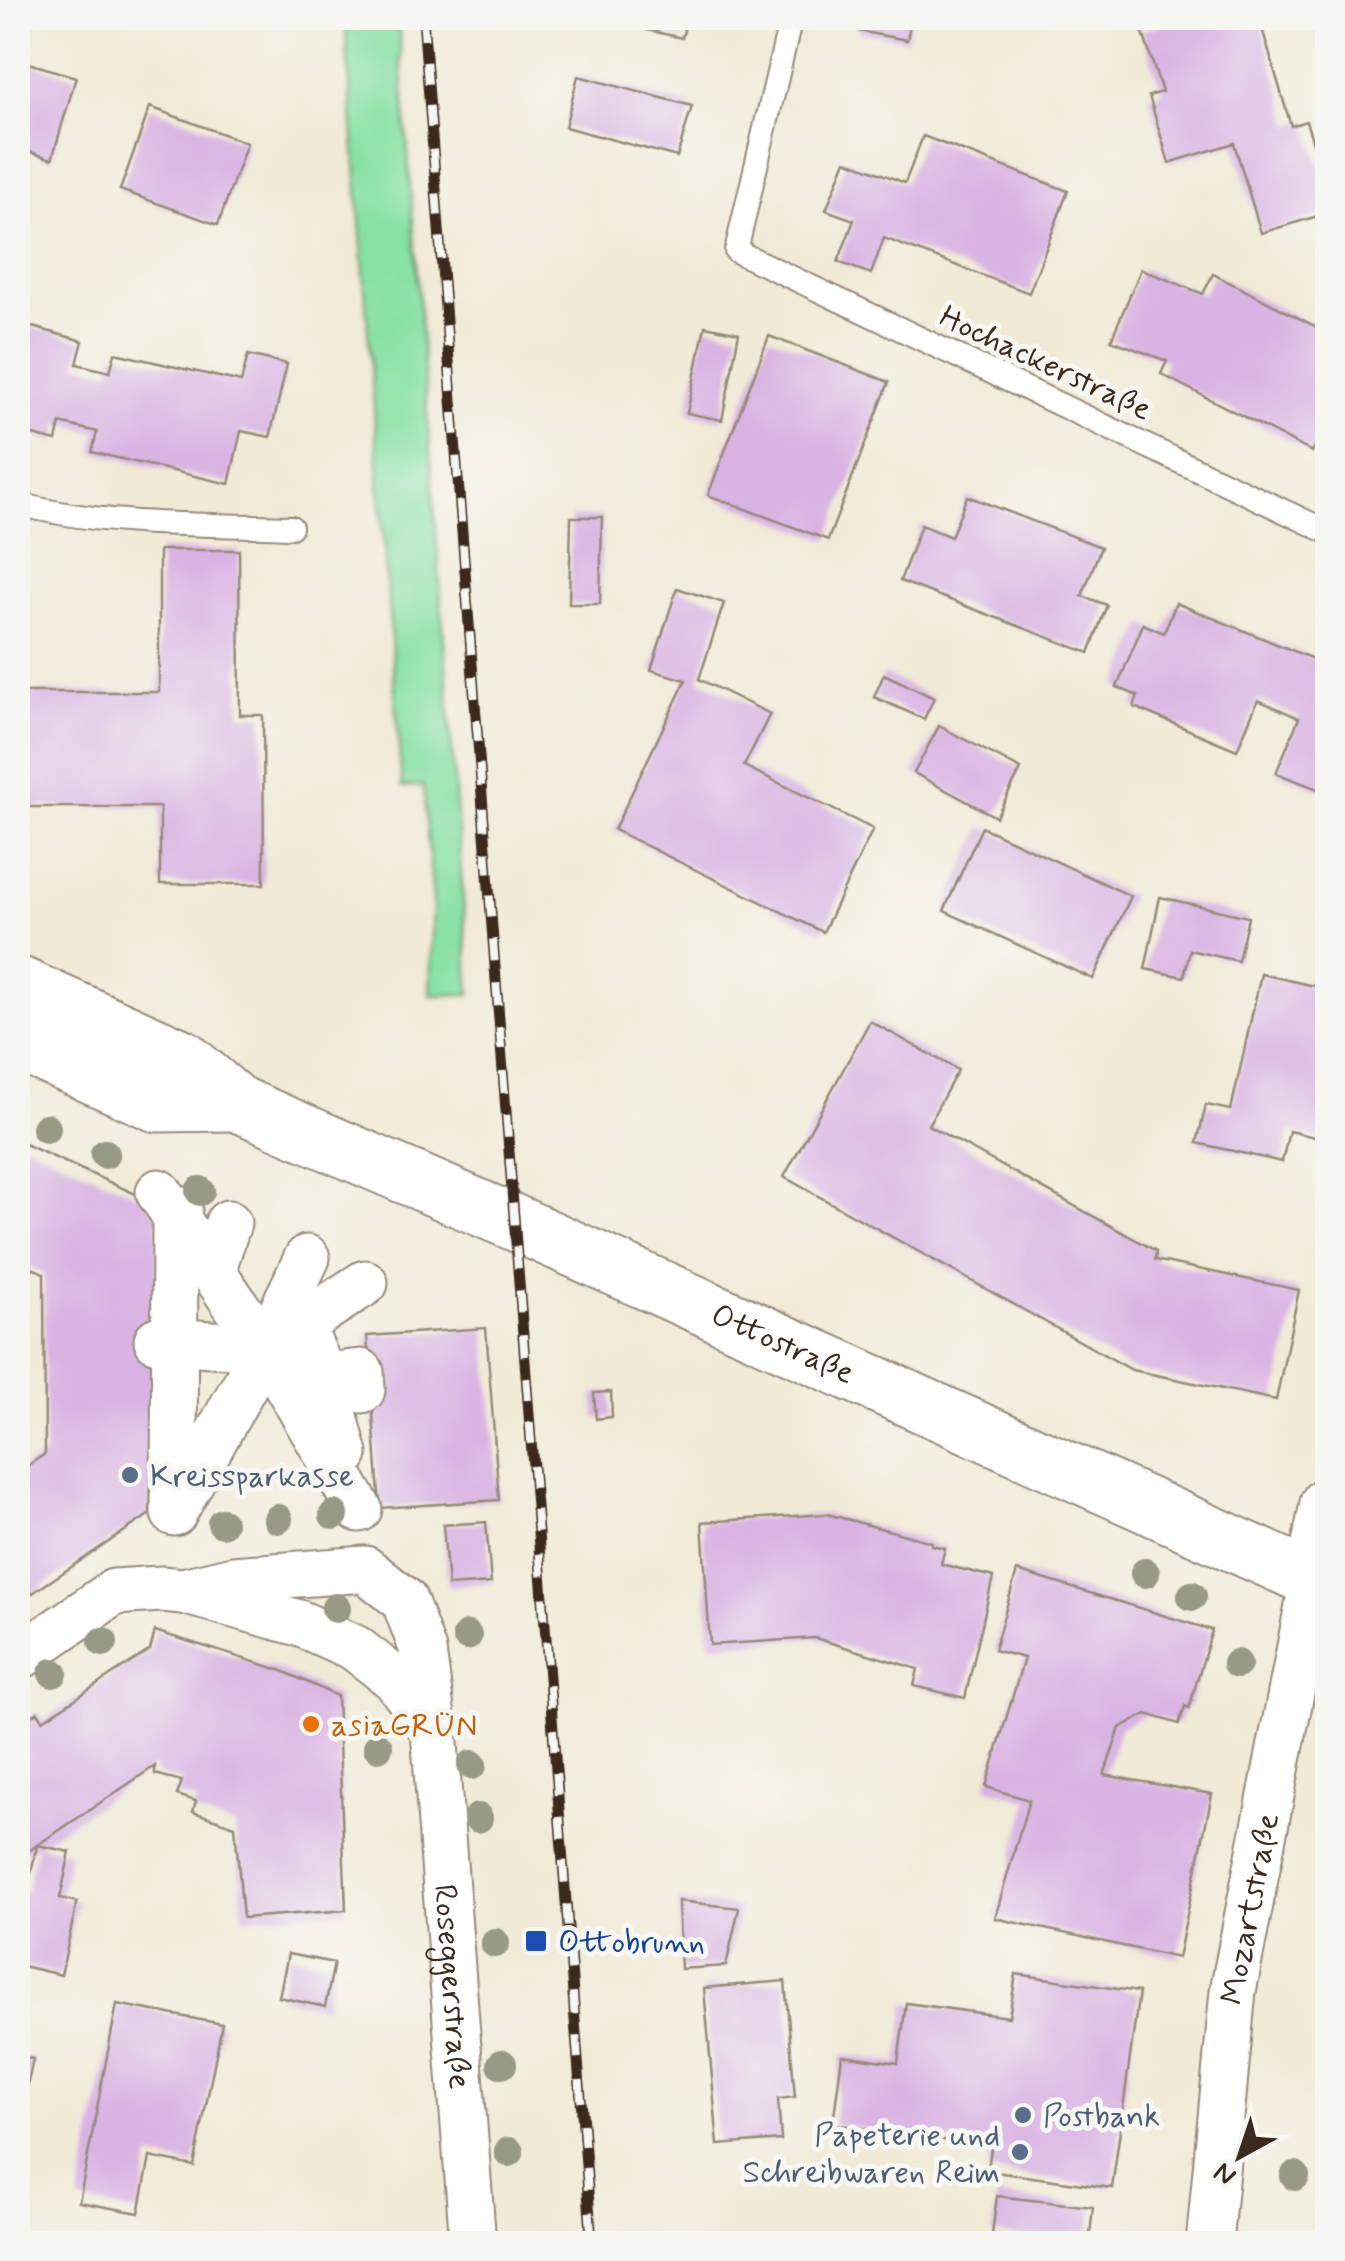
<svg xmlns="http://www.w3.org/2000/svg" width="1345" height="2261" font-family="Mynerve,sans-serif">
<style>
.green{fill:#88e1a5;stroke:#628662;stroke-width:2.5}
.building{fill:#d9b3e3}
.lines{fill:none;stroke-linecap:round;stroke-linejoin:round}
.lane-casing{stroke:#968a7a;stroke-width:26}
.street-casing{stroke:#968a7a;stroke-width:49}
.secondary-casing{stroke:#968a7a;stroke-width:59}
.lane{stroke:#fff;stroke-width:22}
.street{stroke:#fff;stroke-width:45}
.secondary{stroke:#fff;stroke-width:55}
.rail-casing{stroke:#3b2a1e;stroke-width:11}
.rail{stroke:#f6f6f2;stroke-width:8;stroke-dasharray:22;stroke-linecap:butt}
.tree{fill:#979a84}
.service-dot{fill:#5c6f8a;stroke:#f6f6f2;stroke-width:4}
.food-dot{fill:#e8710a;stroke:#f6f6f2;stroke-width:4}
.transit-dot{fill:#1a4fb4;stroke:#f6f6f2;stroke-width:4}
.labels{text-anchor:middle;stroke-width:10;stroke-linejoin:round;paint-order:stroke}
.street-label{font-size:32px;fill:#3b2a1e;stroke:#f6f6f2}
.service-label{font-size:32px;fill:#4e5e75;stroke:#f6f6f2;text-anchor:start}
.food-label{font-size:32px;fill:#c56008;stroke:#f6f6f2;text-anchor:start}
.transit-label{font-size:32px;fill:#164399;stroke:#f6f6f2;text-anchor:start}
</style>
<rect width="100%" height="100%" fill="#f6f6f2"/>
<filter id="ink" filterUnits="userSpaceOnUse"><feTurbulence type="fractalNoise" baseFrequency=".01" numOctaves="2"/><feDisplacementMap in="SourceGraphic" scale="20" xChannelSelector="R" yChannelSelector="G"/><feConvolveMatrix kernelMatrix="1 2 1 2 8 2 1 2 1" color-interpolation-filters="sRGB"/></filter>
<filter id="wash" filterUnits="userSpaceOnUse"><feTurbulence type="fractalNoise" baseFrequency=".0048" numOctaves="4" result="noise"/><feDisplacementMap in="SourceGraphic" scale="40" xChannelSelector="R" yChannelSelector="G"/><feGaussianBlur stdDeviation="2.25" result="paint"/><feColorMatrix in="noise" values="0 0 0 0 0 0 0 0 0 0 0 0 0 0 0 0 0 1.4 0 .05"/><feComposite in="paint" operator="in"/></filter>
<g filter="url(#wash)">
<rect width="100%" height="100%" fill="#f1ead6"/>
<polygon class="green" points="345,18 398,18 470,994 430,995 433,900 423,786 402,787"/>
<g id="blocks">
<g class="building">
<polygon points="595,18 687,18 682,38"/>
<polygon points="860,18 911,18 907,40 858,31"/>
<polygon points="1183,18 1259,18 1291,126 1306,121 1328,191 1328,213 1261,233 1234,143 1169,163 1149,96 1162,92 1142,30"/>
<polygon points="18,60 76,77 52,159 18,148"/>
<polygon points="578,76 692,106 677,157 565,127"/>
<polygon points="150,107 247,143 218,225 120,190"/>
<polygon points="923,136 1068,191 1029,293 884,238 871,274 838,262 854,220 826,210 846,160 905,183"/>
<polygon points="1141,269 1203,294 1213,274 1328,333 1328,422 1312,452 1161,374 1167,361 1111,340"/>
<polygon points="18,323 83,341 77,364 110,372 115,353 241,382 248,355 287,364 270,437 241,431 229,484 92,452 97,432 60,423 56,441 18,431"/>
<polygon points="705,326 739,333 722,420 687,413"/>
<polygon points="769,336 889,382 828,540 708,495"/>
<polygon points="967,496 1101,547 1082,596 1107,605 1089,653 900,581 921,525 951,537"/>
<polygon points="571,517 602,517 600,604 569,604"/>
<polygon points="159,550 239,550 240,715 263,715 264,884 160,884 160,807 18,807 18,692 159,692"/>
<polygon points="677,588 724,603 699,679 770,714 744,766 873,829 823,932 614,830 686,680 651,670"/>
<polygon points="1176,603 1328,665 1328,793 1276,773 1299,718 1258,700 1237,750 1134,707 1138,696 1117,687 1143,624 1164,633"/>
<polygon points="884,674 934,698 924,719 874,697"/>
<polygon points="939,726 1021,769 996,817 914,773"/>
<polygon points="982,827 1131,896 1093,979 944,911"/>
<polygon points="1160,897 1248,917 1238,961 1190,950 1184,977 1145,969"/>
<polygon points="1261,974 1328,989 1328,1117 1323,1139 1289,1131 1282,1162 1197,1143 1206,1105 1231,1110"/>
<polygon points="870,1021 958,1070 928,1125 1156,1251 1155,1260 1299,1290 1276,1400 1132,1370 784,1177"/>
<polygon points="18,1141 158,1204 157,1340 150,1514 18,1603 18,1472 45,1454 44,1273 18,1262"/>
<polygon points="486,1328 499,1500 380,1508 367,1336"/>
<polygon points="611,1392 612,1417 596,1419 594,1393"/>
<polygon points="827,1514 932,1542 931,1545 945,1548 941,1564 993,1577 965,1698 914,1686 918,1669 815,1638 710,1645 702,1522"/>
<polygon points="486,1522 491,1583 448,1586 443,1525"/>
<polygon points="1017,1571 1212,1630 1189,1708 1185,1706 1179,1724 1147,1714 1120,1728 1104,1775 1212,1794 1178,1958 995,1918 1029,1800 986,1787 1024,1658 994,1650"/>
<polygon points="155,1631 283,1671 337,1696 346,1910 243,1918 235,1826 193,1812 196,1801 177,1795 182,1781 155,1774 155,1766 18,1858 18,1726 38,1712 43,1720 150,1650"/>
<polygon points="37,1845 70,1852 60,1898 77,1902 61,1975 18,1965 18,1891 27,1891"/>
<polygon points="678,1901 739,1908 726,1966 681,1969"/>
<polygon points="288,1954 334,1963 325,2007 279,1997"/>
<polygon points="1016,1974 1139,1992 1112,2188 988,2171 991,2147 833,2124 842,2055 898,2063 906,2003 1009,2017"/>
<polygon points="785,1981 795,2097 778,2099 781,2140 718,2145 704,1988"/>
<polygon points="117,2004 222,2024 194,2166 150,2157 139,2213 79,2202"/>
<polygon points="18,2056 33,2059 19,2124 18,2124"/>
<polygon points="997,2196 1093,2207 1089,2244 992,2234"/>
</g>
</g>
</g>
<g filter="url(#ink)">
<use href="#blocks" fill-opacity="0" stroke="#968a7a" stroke-width="2.5"/>
<g class="lines">
<defs>
<g id="lane">
<polyline points="791,18 736,251 1328,532"/>
<path d="M18,504c88,23 181,20 273,23"/>
</g>
<g id="street">
<polyline points="159,1192 265,1348 359,1509"/>
<polyline points="213,1269 228,1223"/>
<polyline points="288,1298 324,1376 345,1454"/>
<polyline points="157,1340 265,1348 307,1258"/>
<polyline points="324,1376 361,1372 362,1390"/>
<polyline points="176,1509 265,1348 365,1283"/>
<polyline points="174,1513 175,1216 179,1209"/>
<path id="s1" d="M183,1591l50,-12 132,-10 39,31 19,51 11,80 39,513"/>
<polyline points="18,1658 114,1592 161,1589 183,1591 299,1623 355,1648 395,1679 431,1727"/>
<path id="s2" d="M1209,2244l24,-253 80,-411"/>
</g>
<g id="secondary">
<path id="s3" d="M18,984l164,73 54,46 279,120 813,363"/>
<polyline points="18,1043 157,1104 236,1103"/>
<polyline points="1313,1580 1328,1504"/>
</g>
</defs>
<use href="#lane" class="lane-casing"/>
<use href="#street" class="street-casing"/>
<use href="#secondary" class="secondary-casing"/>
<use href="#lane" class="lane"/>
<use href="#street" class="street"/>
<use href="#secondary" class="secondary"/>
<defs>
<polyline id="rail" points="423,18 592,2244"/>
</defs>
<use href="#rail" class="rail-casing"/>
<use href="#rail" class="rail"/>
</g>
<g class="tree">
<circle cx="46" cy="1128" r="15"/>
<circle cx="105" cy="1154" r="15"/>
<circle cx="200" cy="1191" r="15"/>
<circle cx="334" cy="1515" r="15"/>
<circle cx="278" cy="1519" r="15"/>
<circle cx="222" cy="1523" r="15"/>
<circle cx="1145" cy="1573" r="15"/>
<circle cx="1192" cy="1596" r="15"/>
<circle cx="336" cy="1608" r="15"/>
<circle cx="467" cy="1636" r="15"/>
<circle cx="103" cy="1642" r="15"/>
<circle cx="1237" cy="1664" r="15"/>
<circle cx="53" cy="1673" r="15"/>
<circle cx="378" cy="1747" r="15"/>
<circle cx="472" cy="1765" r="15"/>
<circle cx="478" cy="1818" r="15"/>
<circle cx="495" cy="1943" r="15"/>
<circle cx="502" cy="2064" r="15"/>
<circle cx="509" cy="2152" r="15"/>
<circle cx="1295" cy="2176" r="15"/>
</g>
</g>
<g class="service-dot">
<circle cx="130" cy="1475" r="10"/>
<circle cx="1023" cy="2115" r="10"/>
<circle cx="1020" cy="2152" r="10"/>
</g>
<circle class="food-dot" cx="311" cy="1724" r="10"/>
<rect class="transit-dot" x="524" y="1929" width="24" height="24" rx="5"/>
<g class="labels">
<g class="street-label">
<text transform="translate(1046 362) rotate(25)" y="11">Hochackerstraße</text>
<text dy="11" stroke="none"><textPath href="#s3" startOffset="848">Ottostraße</textPath></text>
<text dy="11" stroke="none"><textPath href="#s2" startOffset="338">Mozartstraße</textPath></text>
<text dy="11" stroke="none"><textPath href="#s1" startOffset="625">Roseggerstraße</textPath></text>
</g>
<g class="service-label">
<text x="150" y="1486">Kreissparkasse</text>
<text x="1043" y="2126">Postbank</text>
<text x="1000" y="2145" text-anchor="end">Papeterie und<tspan x="1000" dy="37">Schreibwaren Reim</tspan></text>
</g>
<g class="food-label">
<text x="331" y="1735">asiaGRÜN</text>
</g>
<g class="transit-label">
<text x="558" y="1952">Ottobrunn</text>
</g>
</g>
<rect width="1345" height="2261" fill="none" stroke="#f6f6f2" stroke-width="60"/>
<g transform="translate(1240 2156) rotate(220)" stroke="#f6f6f2" stroke-width="8" paint-order="stroke">
<path d="M0-8L18 38L0 25L-18 38Z" fill="#3b2a1e"/>
<text y="-15" font-size="28" font-weight="bold" text-anchor="middle" fill="#3b2a1e">N</text>
</g>
</svg>
